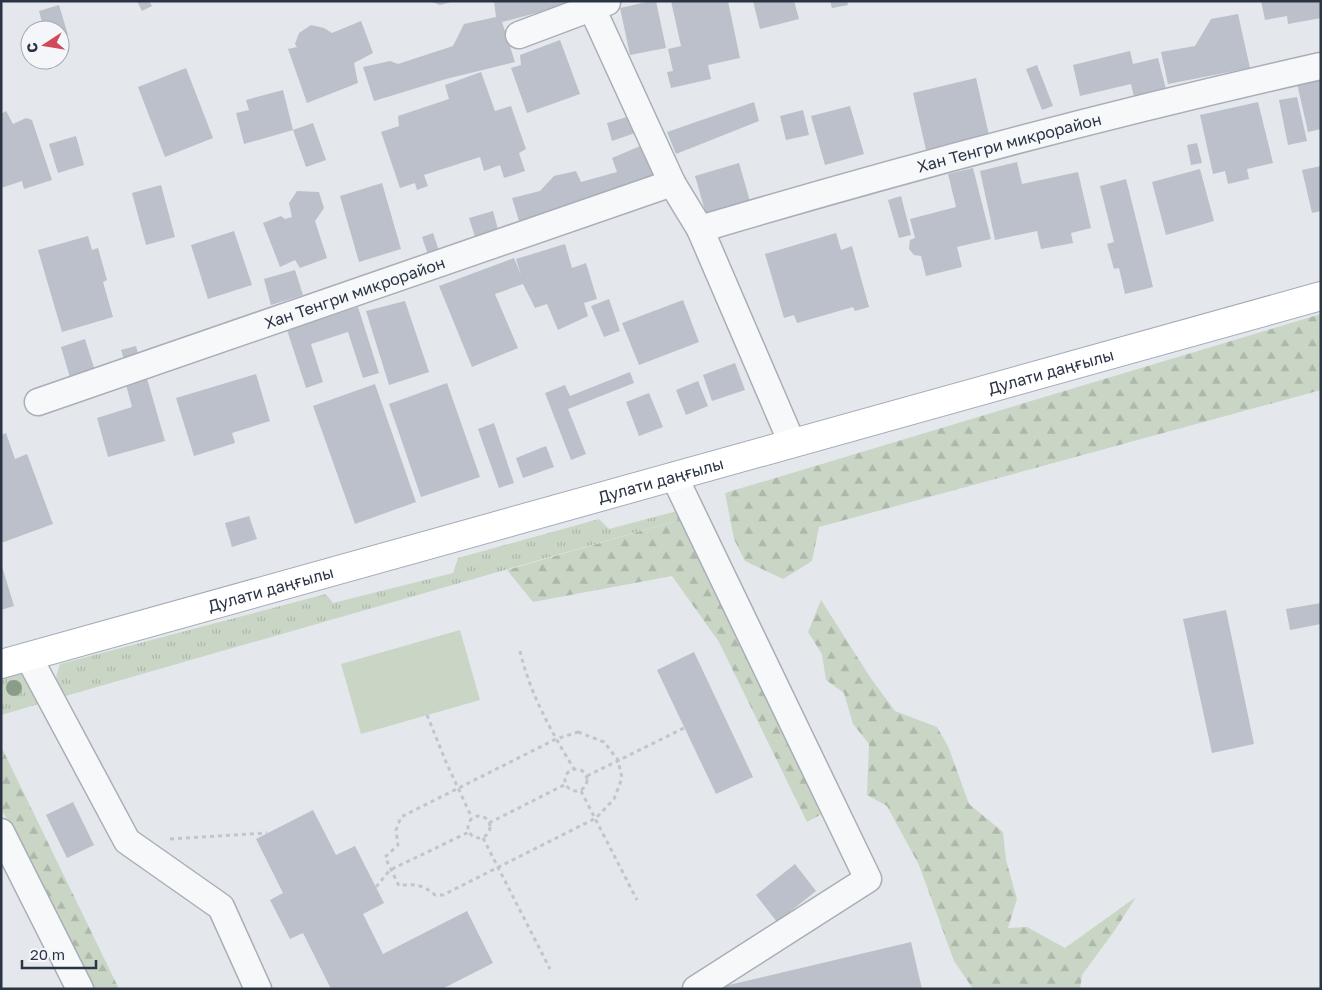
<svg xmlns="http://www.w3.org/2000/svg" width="1322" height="990" font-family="'Golos Text',sans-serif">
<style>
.grass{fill:url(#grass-tufts)}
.forest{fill:url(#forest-firs)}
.pitch{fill:#c9d6c5}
.building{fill:#bbc0ca}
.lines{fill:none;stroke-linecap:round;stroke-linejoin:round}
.minor-casing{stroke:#a9aeb7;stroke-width:29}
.major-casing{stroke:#a3abb8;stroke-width:30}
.path{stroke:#c2c5cb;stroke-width:3;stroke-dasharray:4 4;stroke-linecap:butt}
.minor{stroke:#f7f8fa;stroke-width:26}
.major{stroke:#fff;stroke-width:28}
.tree{fill:#899d89}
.labels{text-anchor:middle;stroke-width:4.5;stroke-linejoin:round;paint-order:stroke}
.street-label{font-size:16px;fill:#2b3445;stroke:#f4f6f9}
</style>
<defs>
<pattern id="grass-tufts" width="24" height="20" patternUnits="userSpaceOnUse" patternTransform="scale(1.25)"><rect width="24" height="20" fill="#c9d6c5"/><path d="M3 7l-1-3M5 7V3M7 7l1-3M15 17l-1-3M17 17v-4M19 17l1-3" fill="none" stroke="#adb8ab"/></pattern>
<pattern id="forest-firs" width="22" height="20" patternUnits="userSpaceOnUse" patternTransform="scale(1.25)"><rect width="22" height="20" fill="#c9d6c5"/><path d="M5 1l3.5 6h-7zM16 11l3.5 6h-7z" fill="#adb8ab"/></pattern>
</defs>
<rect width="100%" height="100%" fill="#e4e7ec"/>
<g class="grass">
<polygon points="677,511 682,519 62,697 56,677 60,664 326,594 333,603 453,573 458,558 599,519 609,529"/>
<polygon points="22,668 42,703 1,715 1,675"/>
</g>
<g class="forest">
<polygon points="1321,314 1321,390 819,527 812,561 783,579 745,561 734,539 725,493"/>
<polygon points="682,519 822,814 807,822 719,642 672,576 533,602 507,570"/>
<polygon points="821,600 870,677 895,711 937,727 948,746 969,804 1003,832 1006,860 1017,899 1008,928 1027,927 1065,948 1136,897 1115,930 1082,975 1080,989 973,989 954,961 919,865 887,806 867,795 869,744 853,724 844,693 826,680 822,654 808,632"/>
<polygon points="1,746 119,989 94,989 1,808"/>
</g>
<polygon class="pitch" points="460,630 480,700 361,734 341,664"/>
<g class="building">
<polygon points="137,1 149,1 152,6 142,11"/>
<polygon points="429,1 451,1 451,2 440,5"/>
<polygon points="494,1 578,2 502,22 515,62 446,79 374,101 363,67 390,61 398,64 453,46 464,24 496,17"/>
<polygon points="651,1 656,1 666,48 630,55 620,8"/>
<polygon points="671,1 728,1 740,58 708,65 711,79 671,88 667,72 673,71 668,49 681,46"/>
<polygon points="753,1 794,1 799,19 760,29"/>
<polygon points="830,1 847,1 848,5 832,8"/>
<polygon points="1261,1 1321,1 1321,18 1288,24 1287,16 1265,20"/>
<polygon points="59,5 68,35 60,37 60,30 44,30 39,11"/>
<polygon points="1238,14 1250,68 1168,84 1161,52 1195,46 1211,19"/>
<polygon points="361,21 373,53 354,63 358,83 307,103 288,49 297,47 295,44 299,33 311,25 324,28 332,33"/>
<polygon points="560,40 580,94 527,113 511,68 521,65 520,55"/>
<polygon points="1130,51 1133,64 1158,58 1166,89 1134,97 1131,84 1080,96 1073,65"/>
<polygon points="1037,65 1053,106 1042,110 1026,69"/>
<polygon points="186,68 213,138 165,157 138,87"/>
<polygon points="481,72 495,111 511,106 526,149 519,153 525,171 504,178 500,165 484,171 480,157 424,175 428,186 417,190 415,183 400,188 381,132 399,126 398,116 449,99 445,85"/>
<polygon points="1321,73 1321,129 1308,132 1296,79"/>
<polygon points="976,78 989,135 926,150 913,93"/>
<polygon points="283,90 293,130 244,144 236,113 249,110 246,100"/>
<polygon points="1297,97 1307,141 1288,145 1279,100"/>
<polygon points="754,102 759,121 676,154 667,132"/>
<polygon points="1258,102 1273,163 1247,169 1249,179 1228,184 1225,171 1213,174 1200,115"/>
<polygon points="850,106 864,154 825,165 811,116"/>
<polygon points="803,110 809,135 786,140 780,116"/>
<polygon points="6,111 13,124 26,118 32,120 52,180 24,189 22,181 1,188 1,114"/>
<polygon points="630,116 635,133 612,141 607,123"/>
<polygon points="313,123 326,160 306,167 293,130"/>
<polygon points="76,136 84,165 58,173 49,144"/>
<polygon points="1197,143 1202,163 1191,165 1187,145"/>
<polygon points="645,144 657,182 522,231 512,198 540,191 554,176 576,171 581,182 617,172 612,158"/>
<polygon points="1017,162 1022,184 1078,172 1091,228 1071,233 1073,243 1041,249 1037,231 995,240 980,171"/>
<polygon points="739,163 750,201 706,214 695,176"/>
<polygon points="1321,166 1321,211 1312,213 1302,170"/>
<polygon points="973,168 991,239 957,247 962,267 926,276 921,256 914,255 909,249 910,240 915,238 910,219 956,207 948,174"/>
<polygon points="1200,169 1214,221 1166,235 1152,182"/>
<polygon points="1126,179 1153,287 1125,294 1119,268 1114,269 1107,244 1114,242 1100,186"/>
<polygon points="382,183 401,249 359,262 340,196"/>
<polygon points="161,185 175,237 146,245 132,193"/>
<polygon points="297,191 319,192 324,208 315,221 327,258 300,268 295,260 280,267 263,223 281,216 285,219 292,217 289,203"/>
<polygon points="901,196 911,235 899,238 888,200"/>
<polygon points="493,211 499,233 476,240 469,218"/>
<polygon points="234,231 252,285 208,299 191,245"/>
<polygon points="433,233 440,254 429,258 422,237"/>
<polygon points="836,233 841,250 852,246 869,307 855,311 853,307 797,323 794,315 784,318 765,254"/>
<polygon points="88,236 92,250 98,248 107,280 103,282 113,317 62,332 38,250"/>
<polygon points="565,244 572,268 586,263 597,299 584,303 588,316 558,330 547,304 535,308 523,284 495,294 518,348 472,367 439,286 514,258 521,275 516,259"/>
<polygon points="295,270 303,295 271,305 264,279"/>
<polygon points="609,299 620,331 604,337 591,306"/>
<polygon points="683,300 699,342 639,365 622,323"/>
<polygon points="405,301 429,372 389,385 366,311"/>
<polygon points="358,307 379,373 363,378 348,332 311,344 323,382 306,388 287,330"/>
<polygon points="85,339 96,374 71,381 61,347"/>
<polygon points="136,346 139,357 125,362 121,350"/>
<polygon points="735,363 745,390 712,401 703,375"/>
<polygon points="630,372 634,383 568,409 586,454 571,460 545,393 565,385 570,396"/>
<polygon points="256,374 270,421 232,433 235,443 194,456 176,398"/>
<polygon points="146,375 165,441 108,457 97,418 132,407 125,381"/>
<polygon points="698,381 708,406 686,415 676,390"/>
<polygon points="447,383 480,477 421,497 389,404"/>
<polygon points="375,384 416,502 355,524 313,406"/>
<polygon points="649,393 663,427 639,436 626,402"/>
<polygon points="494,423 514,483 499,488 478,429"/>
<polygon points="6,433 15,459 27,454 53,524 1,543 1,435"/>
<polygon points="546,446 554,467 523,478 516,458"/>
<polygon points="249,516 257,539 232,547 225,523"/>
<polygon points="1,563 14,606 1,610"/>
<polygon points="1321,603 1321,624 1290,630 1286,609"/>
<polygon points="1226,610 1254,744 1212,753 1183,619"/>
<polygon points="694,652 753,777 716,794 657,670"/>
<polygon points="73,802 94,845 67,858 46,815"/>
<polygon points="313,810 336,855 355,846 384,903 363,914 383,954 467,911 493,963 442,989 331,989 303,933 290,939 270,900 283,893 256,839"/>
<polygon points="795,864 816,891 777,922 756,895"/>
<polygon points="911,942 922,989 716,989 716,988"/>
</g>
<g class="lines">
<defs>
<g id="minor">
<polyline points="591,6 672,183 700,229 792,443"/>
<polyline points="519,35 607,2"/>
<path id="s1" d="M700,229c205,-61 412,-116 621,-163"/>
<path id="s2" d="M38,402l634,-219"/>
<polyline points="674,476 868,879 696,989"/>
<polyline points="28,656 127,841 221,907 258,989"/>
<polyline points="1,832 80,989"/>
</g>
<g id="major">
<path id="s3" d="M1,664l1320,-368"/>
</g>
</defs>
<use href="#minor" class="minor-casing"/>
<use href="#major" class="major-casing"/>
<g class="path">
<path d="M520,651c10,43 31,80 54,118"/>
<polyline points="427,715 446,762 472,818"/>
<path d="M578,732l26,10 14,18 4,18 -8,21 -18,19 -153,77h-8c-11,-10 -22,-12 -36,-9l-14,-29 13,-12 -2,-15 5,-13 155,-78z"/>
<circle cx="576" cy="780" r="11"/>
<polyline points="587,776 684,728"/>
<polyline points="581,791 637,900"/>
<circle cx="479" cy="827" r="11"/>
<polyline points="489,823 566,784"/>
<polyline points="483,838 550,969"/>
<polyline points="170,839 267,833"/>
<polyline points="376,887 390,870 469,832"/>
</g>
<use href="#minor" class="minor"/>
<use href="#major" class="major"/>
</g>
<circle class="tree" cx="14" cy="688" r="8"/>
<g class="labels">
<g class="street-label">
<text dy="6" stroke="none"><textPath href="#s1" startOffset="321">Хан Тенгри микрорайон</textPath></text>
<text dy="6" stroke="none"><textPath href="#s2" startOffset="335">Хан Тенгри микрорайон</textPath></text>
<text dy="6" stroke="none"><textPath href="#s3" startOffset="1090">Дулати даңғылы</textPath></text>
<text dy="6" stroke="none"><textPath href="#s3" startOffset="685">Дулати даңғылы</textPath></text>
<text dy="6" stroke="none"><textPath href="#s3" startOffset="280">Дулати даңғылы</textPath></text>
</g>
</g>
<rect width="1322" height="990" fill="none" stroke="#2b3445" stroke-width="5"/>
<g transform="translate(45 45) rotate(258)"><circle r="24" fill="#f4f6f9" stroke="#a4a8b1"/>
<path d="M0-4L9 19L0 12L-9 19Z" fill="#d1495b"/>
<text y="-8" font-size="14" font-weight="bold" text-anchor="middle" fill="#2b3445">С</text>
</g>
<path d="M22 960v8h74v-8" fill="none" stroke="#2b3445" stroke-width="2.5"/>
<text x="30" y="960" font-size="15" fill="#2b3445" stroke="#f4f6f9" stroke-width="4" paint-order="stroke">20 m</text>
</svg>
